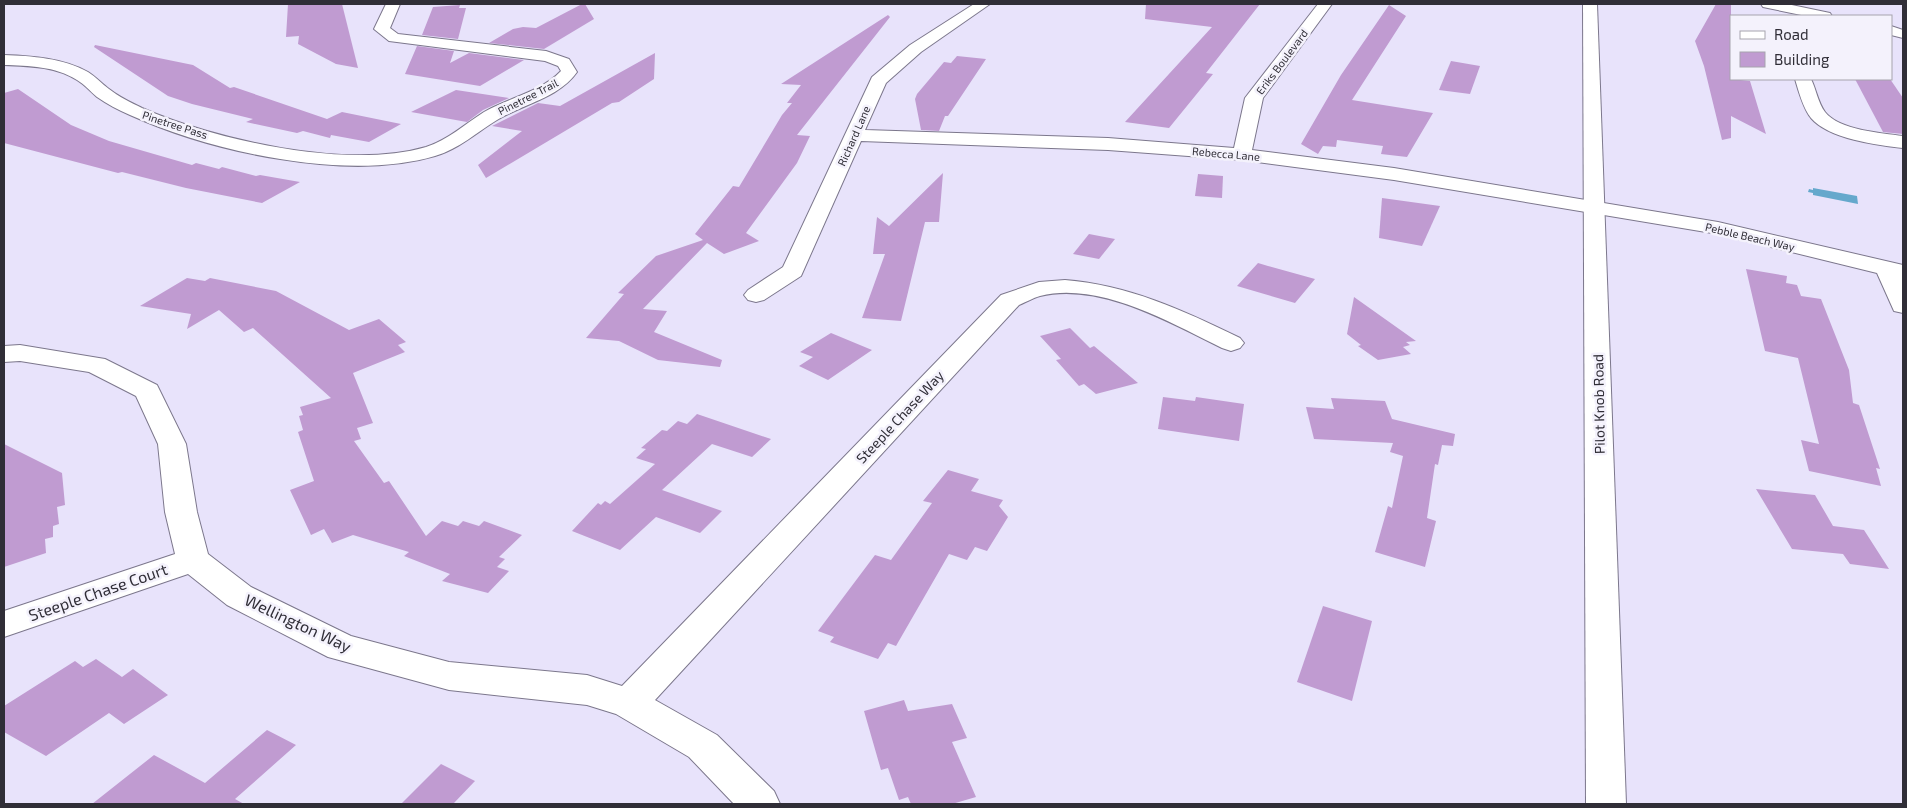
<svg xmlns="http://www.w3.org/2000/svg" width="1907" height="808" font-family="'Exo 2',sans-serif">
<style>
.water{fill:#65a8cc}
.building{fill:#c09bd1}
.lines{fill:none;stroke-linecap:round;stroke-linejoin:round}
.street-casing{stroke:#7c778c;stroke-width:2}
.secondary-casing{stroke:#7c778c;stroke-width:2}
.street{fill:#fff;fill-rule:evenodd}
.secondary{fill:#fff;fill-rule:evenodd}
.labels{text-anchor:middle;stroke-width:5;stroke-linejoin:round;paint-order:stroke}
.far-street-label{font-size:11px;fill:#302e37;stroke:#f4f2fc}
.street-label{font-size:14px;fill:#302e37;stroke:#f4f2fc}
.near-street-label{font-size:16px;fill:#302e37;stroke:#f4f2fc}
</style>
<rect width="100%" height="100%" fill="#e8e3fb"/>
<polygon class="water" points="1813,188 1857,196 1858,204 1813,195 1813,193 1808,192 1809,189 1813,190"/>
<g class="building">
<polygon points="288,4 342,4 358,68 336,64 298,44 299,36 286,37"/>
<polygon points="582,4 585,4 594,19 544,49 489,43 513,29 523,27 536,28"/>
<polygon points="1146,4 1260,4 1206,73 1213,74 1169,128 1125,122 1212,27 1145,19"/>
<polygon points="1716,4 1731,4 1731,79 1750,81 1766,134 1731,116 1731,138 1722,140 1704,66 1695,41"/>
<polygon points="460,5 459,8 466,8 458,39 422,35 433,7"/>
<polygon points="1389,5 1406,16 1352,100 1433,113 1407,157 1381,154 1383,146 1337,140 1336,147 1323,146 1318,154 1301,144 1341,75"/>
<polygon points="888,15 890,17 797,135 810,136 797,163 746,233 759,241 724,254 707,243 643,309 667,311 654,332 722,360 720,367 658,360 619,341 586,338 624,294 618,293 656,256 703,240 695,234 733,186 739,187 782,115 792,103 787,103 801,85 781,84"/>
<polygon points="95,45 193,65 230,88 234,87 327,119 342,112 401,124 369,142 331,135 330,138 303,131 297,133 246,122 253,119 192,104 168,96 94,47"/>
<polygon points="417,46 454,51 450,63 469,53 524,60 480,86 405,74"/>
<polygon points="655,53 654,79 619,102 612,103 486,178 478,165 522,131 492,126 538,103 560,106"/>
<polygon points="957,56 986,59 948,116 945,116 939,131 921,130 915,99 917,94 944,62 951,63"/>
<polygon points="1451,61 1480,66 1470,94 1439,90"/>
<polygon points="1855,79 1890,79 1903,98 1903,134 1883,132"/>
<polygon points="18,89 71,125 109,141 192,165 196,163 219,169 222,167 256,176 260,175 300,182 262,203 186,188 122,172 118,173 4,143 4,93"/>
<polygon points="456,90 509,98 483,110 467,122 411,112"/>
<polygon points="943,173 939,222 925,222 901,321 862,318 885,254 873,254 877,217 889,226"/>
<polygon points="1198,174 1223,176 1222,198 1195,196"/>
<polygon points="1382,198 1440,206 1422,246 1379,238"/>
<polygon points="1089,234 1115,239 1099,259 1073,254"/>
<polygon points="1258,263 1268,266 1315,279 1295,303 1237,286"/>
<polygon points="1746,269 1787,276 1786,283 1797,285 1801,296 1821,299 1849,370 1853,403 1859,405 1880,469 1876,468 1881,486 1809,471 1801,440 1819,444 1798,358 1765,351"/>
<polygon points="187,278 205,281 210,278 276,291 349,330 379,319 406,342 398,345 405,352 353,373 373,423 357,428 361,439 354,441 384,483 389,481 426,536 442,521 458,526 463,521 479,526 484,521 522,535 499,557 505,559 497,567 509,571 488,593 442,581 450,574 404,556 409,552 353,535 332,543 324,529 311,535 290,490 314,481 298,432 303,430 299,416 303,415 300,407 331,398 253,328 244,332 219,310 187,329 191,314 140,306"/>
<polygon points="1354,297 1416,341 1406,342 1410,345 1403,347 1411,354 1378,360 1358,346 1361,345 1347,334"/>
<polygon points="1070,328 1090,348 1094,346 1138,383 1096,394 1084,384 1079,386 1056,360 1061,359 1040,336"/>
<polygon points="831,333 872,350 828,380 799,366 813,357 800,352"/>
<polygon points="1163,397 1195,401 1196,397 1244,404 1239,441 1158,429"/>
<polygon points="1331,398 1385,401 1392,419 1455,434 1453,446 1442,445 1438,465 1435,464 1427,518 1436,521 1425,567 1375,552 1388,506 1392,508 1403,456 1390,452 1393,443 1314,439 1306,407 1334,409"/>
<polygon points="697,414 771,439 752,457 712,444 662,490 722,511 700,533 656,517 620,550 572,531 598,503 601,505 605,501 610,504 655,464 636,458 646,449 641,448 662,430 667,431 678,421 687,424"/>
<polygon points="4,444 62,473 65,505 57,507 59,524 53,526 53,537 45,539 46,553 4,567"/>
<polygon points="948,470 979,479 971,491 1003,500 999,506 1008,517 987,551 975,547 967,560 949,554 896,646 888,643 878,659 830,642 834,637 818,631 875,555 891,560 932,503 923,501"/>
<polygon points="1756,489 1815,495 1833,526 1864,530 1889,569 1850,564 1843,554 1792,549"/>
<polygon points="1323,606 1372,621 1352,701 1297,682"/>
<polygon points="96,659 122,677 133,669 168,695 124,724 109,713 46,756 4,732 4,706 75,661 83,667"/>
<polygon points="904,700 908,711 952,704 967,738 952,742 976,797 952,804 911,804 908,797 899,800 888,768 881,770 864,711"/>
<polygon points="267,730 296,745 235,799 244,804 92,804 154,755 205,783"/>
<polygon points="441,764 475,781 453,804 401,804"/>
</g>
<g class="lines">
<defs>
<g id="street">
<path d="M386,4h14l-10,24 8,6 148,17 23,8 8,13c-18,26 -54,32 -80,48 -20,12 -38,29 -62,36 -88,26 -223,-4 -305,-41 -12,-5 -23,-11 -33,-18 -7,-6 -13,-13 -20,-17 -22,-14 -48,-14 -73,-15v-10c28,1 59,3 84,17 8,5 14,12 21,17 10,8 21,13 33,19 73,32 205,62 284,39 22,-7 39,-23 58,-35 24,-14 57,-20 77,-41l-3,-5 -13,-5 -156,-20 -15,-12z"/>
<polygon points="974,4 990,4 921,52 886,83 865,130 1108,138 1234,148 1245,98 1318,4 1332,4 1263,98 1252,150 1394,168 1718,222 1903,265 1903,313 1894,311 1877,273 1718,234 1394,180 1242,160 1108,150 861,141 801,276 764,300 756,302 748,300 744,295 748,290 783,267 872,77 910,45"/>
<polygon points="1761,4 1787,4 1830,13 1832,16 1806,16 1763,7"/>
<polygon points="1891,26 1903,30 1903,38 1891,35"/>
<path d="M1795,79h16c5,10 7,24 14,33 14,18 56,21 78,24v12c-26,-3 -74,-9 -92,-30 -8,-10 -12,-26 -16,-39z"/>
<path d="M1065,280c63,5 118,30 175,58l4,5 -4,5 -9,3 -9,-3c-51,-25 -123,-67 -182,-52 -7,2 -14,6 -21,9l-364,395 62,35 57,56 6,13h-46l-45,-47 -73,-43 -29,-9 -138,-15 -121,-33 -101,-52 -39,-31 -184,63v-26l171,-57 -10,-42 -7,-68 -22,-48 -47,-24 -69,-11 -16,1v-16l16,-1 85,14 52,26 29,59 11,68 11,42 43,33 100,49 98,26 138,13 35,11 379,-391 38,-13z"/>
</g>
<polygon id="secondary" points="1583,4 1597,4 1626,804 1586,804"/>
</defs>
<use href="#street" class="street-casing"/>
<use href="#secondary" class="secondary-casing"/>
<use href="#street" class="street"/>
<use href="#secondary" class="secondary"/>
</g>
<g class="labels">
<g class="far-street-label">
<text transform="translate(1282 62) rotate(-53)" y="4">Eriks Boulevard</text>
<text transform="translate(528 97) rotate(-27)" y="4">Pinetree Trail</text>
<text transform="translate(175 125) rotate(18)" y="4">Pinetree Pass</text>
<text transform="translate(854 136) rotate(-66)" y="4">Richard Lane</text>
<text transform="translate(1226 154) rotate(5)" y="4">Rebecca Lane</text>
<text transform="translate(1750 237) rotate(13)" y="4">Pebble Beach Way</text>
</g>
<g class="street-label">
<text transform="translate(1599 404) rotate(-91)" y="5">Pilot Knob Road</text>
<text transform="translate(900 417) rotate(-47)" y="5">Steeple Chase Way</text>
</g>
<g class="near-street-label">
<text transform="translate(98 592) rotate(-19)" y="6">Steeple Chase Court</text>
<text transform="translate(298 623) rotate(25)" y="6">Wellington Way</text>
</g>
</g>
<rect width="1907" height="808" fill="none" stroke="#302e37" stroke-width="10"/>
<rect x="1730" y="15" width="162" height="65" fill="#f4f2fc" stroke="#a6a4ad"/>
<rect x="1740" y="31" width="25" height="8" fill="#ffffff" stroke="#a6a4ad"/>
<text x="1774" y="40" font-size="15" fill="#302e37">Road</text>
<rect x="1740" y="52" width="25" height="15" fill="#c09bd1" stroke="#a6a4ad"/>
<text x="1774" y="65" font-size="15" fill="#302e37">Building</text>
</svg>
